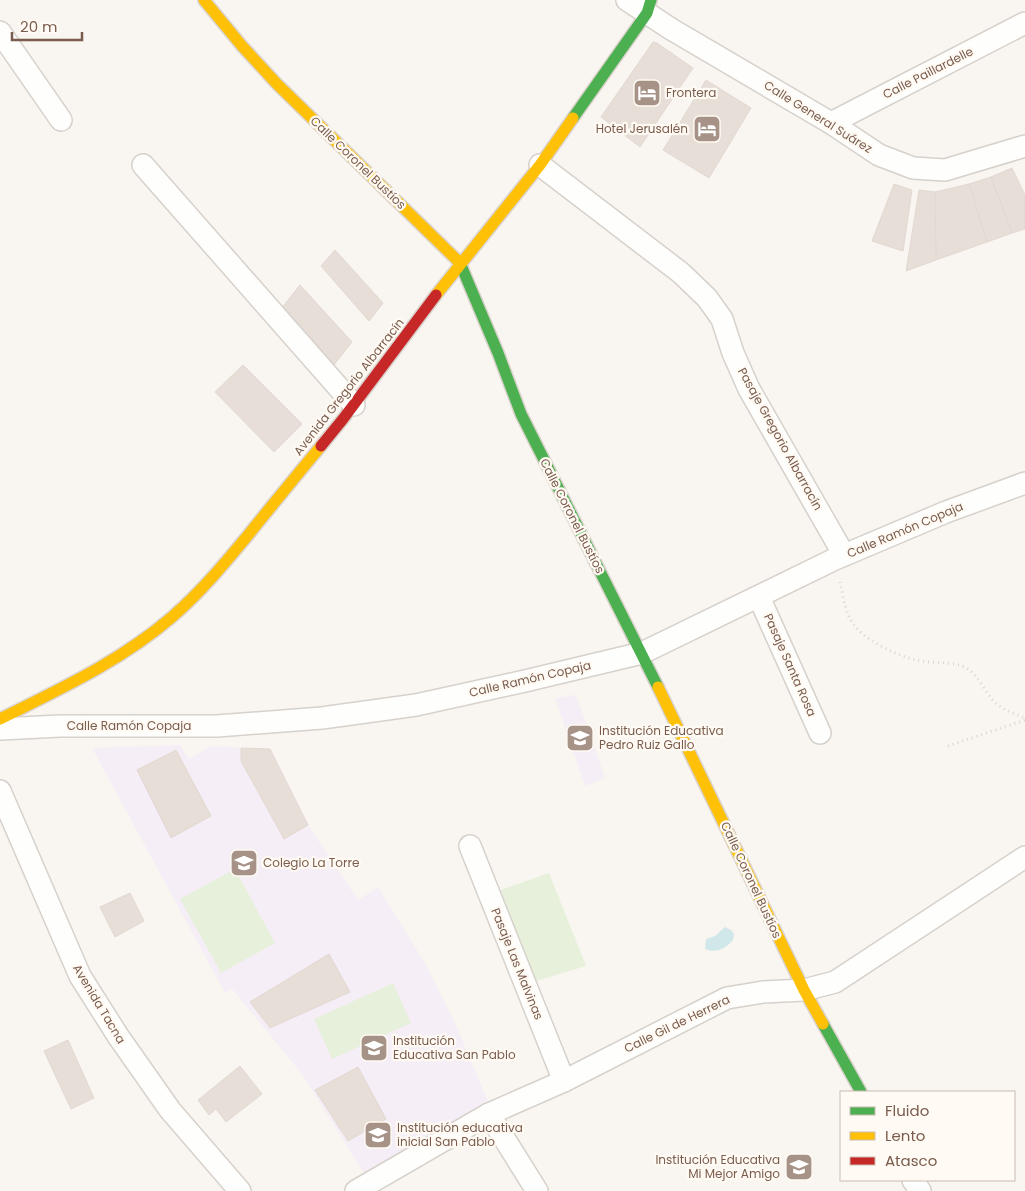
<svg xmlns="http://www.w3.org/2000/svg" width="1025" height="1191" font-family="Poppins,sans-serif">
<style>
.education{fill:#f6eef6}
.green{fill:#e7f0db}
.water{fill:#d0e8ea}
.building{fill:#e6ded7;stroke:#e2d8d2}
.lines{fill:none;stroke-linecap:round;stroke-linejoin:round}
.street-casing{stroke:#d7d1cb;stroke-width:24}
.fast-casing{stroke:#d9d2cb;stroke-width:14}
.slow-casing{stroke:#d9d2cb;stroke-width:14}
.jam-casing{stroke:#d9d2cb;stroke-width:14}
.path{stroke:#dcd5d0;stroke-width:3;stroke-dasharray:1 4;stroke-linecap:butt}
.street{stroke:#fefefd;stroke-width:21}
.fast{stroke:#4caf50;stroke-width:11}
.slow{stroke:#ffc107;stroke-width:11}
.jam{stroke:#c62828;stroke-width:11}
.labels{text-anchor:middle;stroke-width:4.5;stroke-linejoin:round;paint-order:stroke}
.street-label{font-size:12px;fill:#7a5c4d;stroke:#fffaf3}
.poi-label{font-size:12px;fill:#7a5c4d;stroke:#fffaf3;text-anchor:start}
</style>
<rect width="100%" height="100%" fill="#f9f5f0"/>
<g class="education">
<polygon points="576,695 605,778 585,786 555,698"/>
<polygon points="180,745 189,759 211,746 270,749 308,825 358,900 378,887 425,963 455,1023 489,1104 365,1175 302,1074 232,989 225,993 92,748"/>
</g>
<g class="green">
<polygon points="235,869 275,943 221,973 180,899"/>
<polygon points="549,873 586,966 533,982 498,891"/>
<polygon points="393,983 411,1023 332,1059 314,1019"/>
</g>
<path class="water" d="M725,927l6,3 3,4 -1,6c-7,8 -17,14 -28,9l1,-10 9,-3z"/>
<g class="building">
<polygon points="653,42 657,43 693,68 640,147 601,117"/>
<polygon points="706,80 751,108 709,178 663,150"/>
<polygon points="1012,168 1025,195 1025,229 1012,233 991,177"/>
<polygon points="991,177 1012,233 987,242 969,184"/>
<polygon points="894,184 912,190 903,251 872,241"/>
<polygon points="969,184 987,242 936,260 935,192"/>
<polygon points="919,190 935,192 936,260 906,271"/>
<polygon points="335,250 383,303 369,321 321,266"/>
<polygon points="300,285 352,342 333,366 281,309"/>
<polygon points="243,365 302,424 274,452 215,392"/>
<polygon points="241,748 270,749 308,825 284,839 241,761"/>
<polygon points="176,750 211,816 171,838 137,770"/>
<polygon points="130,893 144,921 115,937 100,907"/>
<polygon points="329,954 350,992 270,1028 250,1002"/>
<polygon points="68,1040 94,1098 71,1109 44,1051"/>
<polygon points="240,1066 262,1094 226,1122 216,1109 209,1115 198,1100"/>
<polygon points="358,1067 386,1119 348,1141 315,1090"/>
</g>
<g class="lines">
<defs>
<g id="street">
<polyline points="627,0 671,29 831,123 879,155 913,168 945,170 1025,146"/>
<polyline points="0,32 61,120"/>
<polyline points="831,123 1025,23"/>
<polyline points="143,165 354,405"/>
<polyline points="540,165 681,273 707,298 722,319 733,353 749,389 844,555"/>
<polyline points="759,597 820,733"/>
<polyline points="0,729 60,726 217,726 322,718 416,705 525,681 642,653 835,559 946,512 1025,483"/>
<polyline points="0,791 80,976 118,1036 170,1110 240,1191"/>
<polyline points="470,846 564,1081"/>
<polyline points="489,1114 537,1191"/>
<polyline points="913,1180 920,1191"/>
<polyline points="356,1191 489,1114 564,1081 727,998 763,992 804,990 835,982 1025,857"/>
</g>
<g id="fast">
<polyline points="573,118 647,13 651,0"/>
<polyline points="457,260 460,263 498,353 521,414 658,687"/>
<polyline points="823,1024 861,1092"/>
</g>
<g id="slow">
<polyline points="204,0 242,46 277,84 457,260"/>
<polyline points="436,295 540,165 573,118"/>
<polyline points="658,687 804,990 823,1024"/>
<path d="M0,719c60,-30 121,-58 172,-102 29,-25 53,-54 77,-83 24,-30 48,-59 72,-88"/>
</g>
<polyline id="jam" points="321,446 343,419 436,295"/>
</defs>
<use href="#street" class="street-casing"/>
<use href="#fast" class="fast-casing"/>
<use href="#slow" class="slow-casing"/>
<use href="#jam" class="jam-casing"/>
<g class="path">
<path d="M840,582c3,14 5,31 14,43 12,16 44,31 62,35 15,4 32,1 46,6 17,6 22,28 36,39 8,6 18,9 27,13"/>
<polyline points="948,746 1025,720"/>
</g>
<use href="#street" class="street"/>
<use href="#fast" class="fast"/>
<use href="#slow" class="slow"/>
<use href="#jam" class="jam"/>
</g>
<defs>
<symbol id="hotel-square" viewBox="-11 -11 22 22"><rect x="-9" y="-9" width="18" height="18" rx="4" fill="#a69286" stroke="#fffaf3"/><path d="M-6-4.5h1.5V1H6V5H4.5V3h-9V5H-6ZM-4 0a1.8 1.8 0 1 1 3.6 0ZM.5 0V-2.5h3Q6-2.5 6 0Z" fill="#fff"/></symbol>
<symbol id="school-square" viewBox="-11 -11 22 22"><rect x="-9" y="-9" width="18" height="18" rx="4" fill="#a69286" stroke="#fffaf3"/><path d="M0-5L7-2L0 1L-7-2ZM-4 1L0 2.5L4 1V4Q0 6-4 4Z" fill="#fff"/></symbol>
</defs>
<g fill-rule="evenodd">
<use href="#hotel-square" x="631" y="77" width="32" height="32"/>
<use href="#hotel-square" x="691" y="113" width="32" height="32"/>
<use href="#school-square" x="564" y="722" width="32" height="32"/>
<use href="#school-square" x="228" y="847" width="32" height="32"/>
<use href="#school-square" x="358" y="1032" width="32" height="32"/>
<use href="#school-square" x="362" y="1119" width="32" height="32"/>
<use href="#school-square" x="783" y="1151" width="32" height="32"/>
</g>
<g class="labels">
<g class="street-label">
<text transform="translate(928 73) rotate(-27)" y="4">Calle Paillardelle</text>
<text transform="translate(818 117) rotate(32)" y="4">Calle General Suárez</text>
<text transform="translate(358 163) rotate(44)" y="4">Calle Coronel Bustíos</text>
<text transform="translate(349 387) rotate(-52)" y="4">Avenida Gregorio Albarracín</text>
<text transform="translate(780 439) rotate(61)" y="4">Pasaje Gregorio Albarracín</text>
<text transform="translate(572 516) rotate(63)" y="4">Calle Coronel Bustíos</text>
<text transform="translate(905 530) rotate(-23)" y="4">Calle Ramón Copaja</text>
<text transform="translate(790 665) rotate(66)" y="4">Pasaje Santa Rosa</text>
<text transform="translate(530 679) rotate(-13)" y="4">Calle Ramón Copaja</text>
<text x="129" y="730">Calle Ramón Copaja</text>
<text transform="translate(751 880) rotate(65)" y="4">Calle Coronel Bustíos</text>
<text transform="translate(517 964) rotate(68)" y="4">Pasaje Las Malvinas</text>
<text transform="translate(99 1004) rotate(59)" y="4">Avenida Tacna</text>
<text transform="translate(677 1024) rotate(-26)" y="4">Calle Gil de Herrera</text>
</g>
<g class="poi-label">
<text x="666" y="97">Frontera</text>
<text x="688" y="133" text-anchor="end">Hotel Jerusalén</text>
<text x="599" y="735">Institución Educativa<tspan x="599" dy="14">Pedro Ruiz Gallo</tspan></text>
<text x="263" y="867">Colegio La Torre</text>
<text x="393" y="1045">Institución<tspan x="393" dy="14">Educativa San Pablo</tspan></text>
<text x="397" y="1132">Institución educativa<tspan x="397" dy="14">inicial San Pablo</tspan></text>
<text x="780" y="1164" text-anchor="end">Institución Educativa<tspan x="780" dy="14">Mi Mejor Amigo</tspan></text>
</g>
</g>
<rect x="840" y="1091" width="175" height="90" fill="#fffaf3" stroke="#cabbb1"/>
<rect x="850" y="1107" width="25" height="8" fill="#4caf50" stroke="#cabbb1"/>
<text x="885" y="1116" font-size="15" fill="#7a5c4d">Fluido</text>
<rect x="850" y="1132" width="25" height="8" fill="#ffc107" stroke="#cabbb1"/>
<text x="885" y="1141" font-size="15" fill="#7a5c4d">Lento</text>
<rect x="850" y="1157" width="25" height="8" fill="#c62828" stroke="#cabbb1"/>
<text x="885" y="1166" font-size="15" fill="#7a5c4d">Atasco</text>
<path d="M12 32v8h70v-8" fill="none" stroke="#7a5c4d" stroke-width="2.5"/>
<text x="20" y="32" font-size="15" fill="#7a5c4d" stroke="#fffaf3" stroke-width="4" paint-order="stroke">20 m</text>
</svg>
